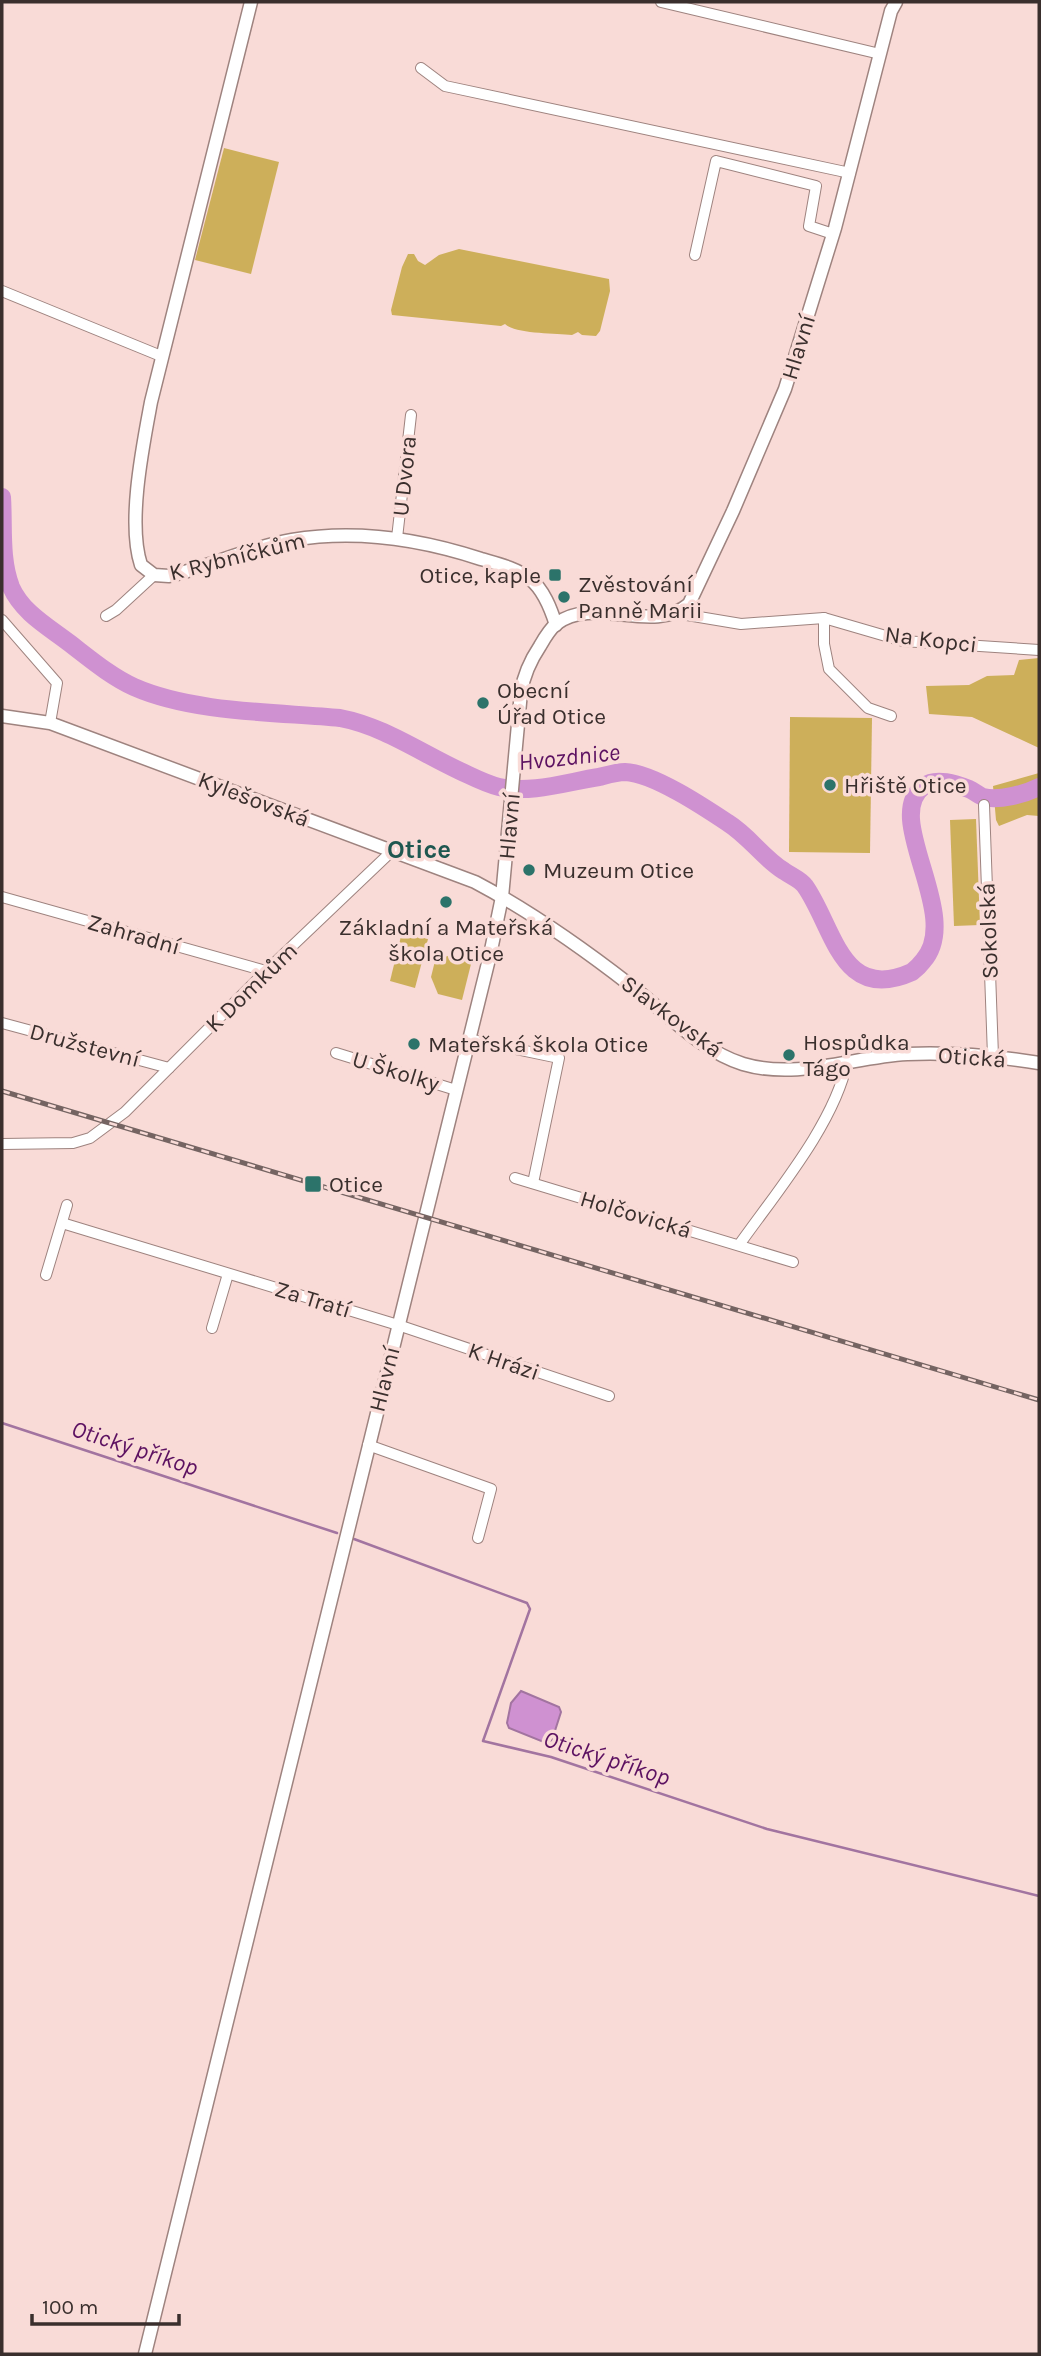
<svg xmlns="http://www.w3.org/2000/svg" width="1041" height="2356" font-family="Karla,sans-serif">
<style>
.green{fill:#cdaf5a}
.water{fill:#cf91d1;stroke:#a274a0;stroke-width:2}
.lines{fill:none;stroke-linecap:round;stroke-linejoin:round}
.stream{stroke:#a274a0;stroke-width:2.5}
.river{stroke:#cf91d1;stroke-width:18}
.minor-casing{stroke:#9e837f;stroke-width:12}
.tertiary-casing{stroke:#9e837f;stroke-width:15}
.secondary-casing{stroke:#9e837f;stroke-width:15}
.minor{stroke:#fff;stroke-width:10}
.tertiary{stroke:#fff;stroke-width:12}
.secondary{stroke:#fff;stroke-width:12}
.rail-casing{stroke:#756462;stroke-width:5}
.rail{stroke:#f9dbd7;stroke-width:2.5;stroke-dasharray:8;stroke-linecap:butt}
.poi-dot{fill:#2c736a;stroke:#f9dbd7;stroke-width:2.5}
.labels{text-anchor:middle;stroke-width:7;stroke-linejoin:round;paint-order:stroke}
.street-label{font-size:23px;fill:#3a2f2d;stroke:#f9dbd7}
.poi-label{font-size:23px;fill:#3a2f2d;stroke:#f9dbd7;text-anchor:start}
.water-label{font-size:24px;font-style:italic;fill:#5c1161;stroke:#f9dbd7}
.quarter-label{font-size:26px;font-weight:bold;fill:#1e5750;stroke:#f9dbd7}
</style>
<rect width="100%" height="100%" fill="#f9dbd7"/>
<g class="green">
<polygon points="224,148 279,162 251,274 195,260"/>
<path d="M459,249l150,30 1,12 -10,40 -4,5 -14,-1 -4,-3 -6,3c-17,-2 -57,-1 -67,-11l-4,2 -109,-11 -1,-5 11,-43 6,-13h6l4,7 7,4 14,-10z"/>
<polygon points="1039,658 1039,748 972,717 929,714 926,686 969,685 987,676 1014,675 1019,660"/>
<polygon points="790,717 872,718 870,853 789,852"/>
<polygon points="1039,773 1039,816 1027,815 999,826 996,820 993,786"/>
<polygon points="976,819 980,925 954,926 950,820"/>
<polygon points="402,932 428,939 415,988 390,981"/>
<polygon points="450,955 472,960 462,1000 438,994 431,977 435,961"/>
</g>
<polygon class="water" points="521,1691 559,1707 561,1712 552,1740 546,1743 509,1728 507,1723 511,1703"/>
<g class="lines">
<g class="stream">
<polyline points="2,1423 337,1533"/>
<polyline points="354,1539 527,1603 530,1609 483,1741 551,1757 767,1829 1039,1896"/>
</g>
<path class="river" d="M2,497c2,30 -2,61 9,90 11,25 36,39 57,55 21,16 42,34 66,45 59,26 142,25 206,31 43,8 81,35 120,53 13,6 26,13 39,16 32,7 68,-5 100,-10 8,-2 18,-5 26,-5 28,1 79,35 103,51 21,13 35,35 56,48 7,5 17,9 21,15 29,41 36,118 107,86 4,-3 8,-7 11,-11 41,-46 -43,-144 1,-175 12,-9 32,-2 45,3 5,2 9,6 14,8 16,4 42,-3 56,-10"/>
<defs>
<g id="minor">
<polyline points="661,2 880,54"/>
<polyline points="421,68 445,86 850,173"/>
<polyline points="695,255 716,161 816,186 809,226 833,234"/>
<polyline points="2,291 161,356"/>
<polyline points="397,538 411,415"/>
<polyline points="675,613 741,624 824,618 903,641 1039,650"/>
<polyline points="106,616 116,610 154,575"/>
<polyline points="824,618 824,644 829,669 868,708 891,716"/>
<polyline points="2,620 57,683 50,723"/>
<polyline points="984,805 993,1056"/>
<polyline points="2,897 266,971"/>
<polyline points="2,1023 169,1068"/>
<polyline points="468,1039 559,1058 533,1183"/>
<polyline points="336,1053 456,1090"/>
<polyline points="2,1144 73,1143 90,1138 125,1112 266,971 392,851"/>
<polyline points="515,1178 793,1262"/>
<polyline points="62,1223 398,1325 609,1396"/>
<path d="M739,1245c36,-51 96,-122 108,-183"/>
<polyline points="46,1275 67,1205"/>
<polyline points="212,1328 228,1274"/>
<polyline points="368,1445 491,1489 478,1538"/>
</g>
<path id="tertiary" d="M251,2l-100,400c-8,43 -24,121 -10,163l13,10 15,1c42,-10 81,-29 123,-36 64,-11 128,-1 189,19 17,5 35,9 49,20 14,11 21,30 26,46"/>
<g id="secondary">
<path d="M2,716l48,7 425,159c55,29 106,65 155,103 36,27 69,65 113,79 54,16 110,-7 164,-10 44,-2 89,2 132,9"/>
<path d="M145,2354l345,-1399 12,-58 19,-205c3,-18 9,-31 19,-46 4,-7 9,-16 16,-22 38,-29 97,11 133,-20l44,-93 52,-122 50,-161 56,-217 5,-9"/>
</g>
</defs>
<use href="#minor" class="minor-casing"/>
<use href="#tertiary" class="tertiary-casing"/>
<use href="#secondary" class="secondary-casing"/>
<use href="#minor" class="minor"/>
<use href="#tertiary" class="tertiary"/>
<use href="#secondary" class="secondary"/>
<defs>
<polyline id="rail" points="2,1091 1039,1400"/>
</defs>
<use href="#rail" class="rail-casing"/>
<use href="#rail" class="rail"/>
</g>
<g class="poi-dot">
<rect x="548" y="568" width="14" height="14" rx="3.5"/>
<circle cx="564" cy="597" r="7"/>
<circle cx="483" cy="703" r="7"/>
<circle cx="830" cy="785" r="7"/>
<circle cx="529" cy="870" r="7"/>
<circle cx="446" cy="902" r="7"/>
<circle cx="414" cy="1044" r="7"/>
<circle cx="789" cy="1055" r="7"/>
<rect x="304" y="1175" width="18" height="18" rx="3.5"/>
</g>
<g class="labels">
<g class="street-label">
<text transform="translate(798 347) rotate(-73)" y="8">Hlavní</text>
<text transform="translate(404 476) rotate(-84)" y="8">U Dvora</text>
<text transform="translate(237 556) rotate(-14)" y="8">K Rybníčkům</text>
<text transform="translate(931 639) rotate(7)" y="8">Na Kopci</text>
<text transform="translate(254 799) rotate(21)" y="8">Kylešovská</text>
<text transform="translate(509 826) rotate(-85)" y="8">Hlavní</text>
<text transform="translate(988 931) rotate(-92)" y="8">Sokolská</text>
<text transform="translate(134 934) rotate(16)" y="8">Zahradní</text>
<text transform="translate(251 987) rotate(-44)" y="8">K Domkům</text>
<text transform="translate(672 1016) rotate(37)" y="8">Slavkovská</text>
<text transform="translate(85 1045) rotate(15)" y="8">Družstevní</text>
<text transform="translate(972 1057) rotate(4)" y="8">Otická</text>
<text transform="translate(396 1071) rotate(17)" y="8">U Školky</text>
<text transform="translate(636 1214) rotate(17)" y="8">Holčovická</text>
<text transform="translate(313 1299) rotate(17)" y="8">Za Tratí</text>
<text transform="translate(504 1361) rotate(19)" y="8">K Hrázi</text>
<text transform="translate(384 1379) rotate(-76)" y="8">Hlavní</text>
</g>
<g class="poi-label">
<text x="541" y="583" text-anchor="end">Otice, kaple</text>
<text x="578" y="592">Zvěstování<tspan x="578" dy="26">Panně Marii</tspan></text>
<text x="497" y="698">Obecní<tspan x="497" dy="26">Úřad Otice</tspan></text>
<text x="844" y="793">Hřiště Otice</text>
<text x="543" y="878">Muzeum Otice</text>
<text x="446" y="935" text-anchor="middle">Základní a Mateřská<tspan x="446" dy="26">škola Otice</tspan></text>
<text x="803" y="1050">Hospůdka<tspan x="803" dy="26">Tágo</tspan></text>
<text x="428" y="1052">Mateřská škola Otice</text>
<text x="329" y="1192">Otice</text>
</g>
<g class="water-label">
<text transform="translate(569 757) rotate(-6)" y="8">Hvozdnice</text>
<text transform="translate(135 1448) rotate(18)" y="8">Otický příkop</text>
<text transform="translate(607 1758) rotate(18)" y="8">Otický příkop</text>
</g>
<g class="quarter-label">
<text x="419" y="858">Otice</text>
</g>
</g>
<rect width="1041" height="2356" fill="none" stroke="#3a2f2d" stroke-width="7"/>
<path d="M32 2314v10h147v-10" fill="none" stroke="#3a2f2d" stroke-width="3.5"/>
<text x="42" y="2314" font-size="21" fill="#3a2f2d" stroke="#f9dbd7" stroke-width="5" paint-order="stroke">100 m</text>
</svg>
